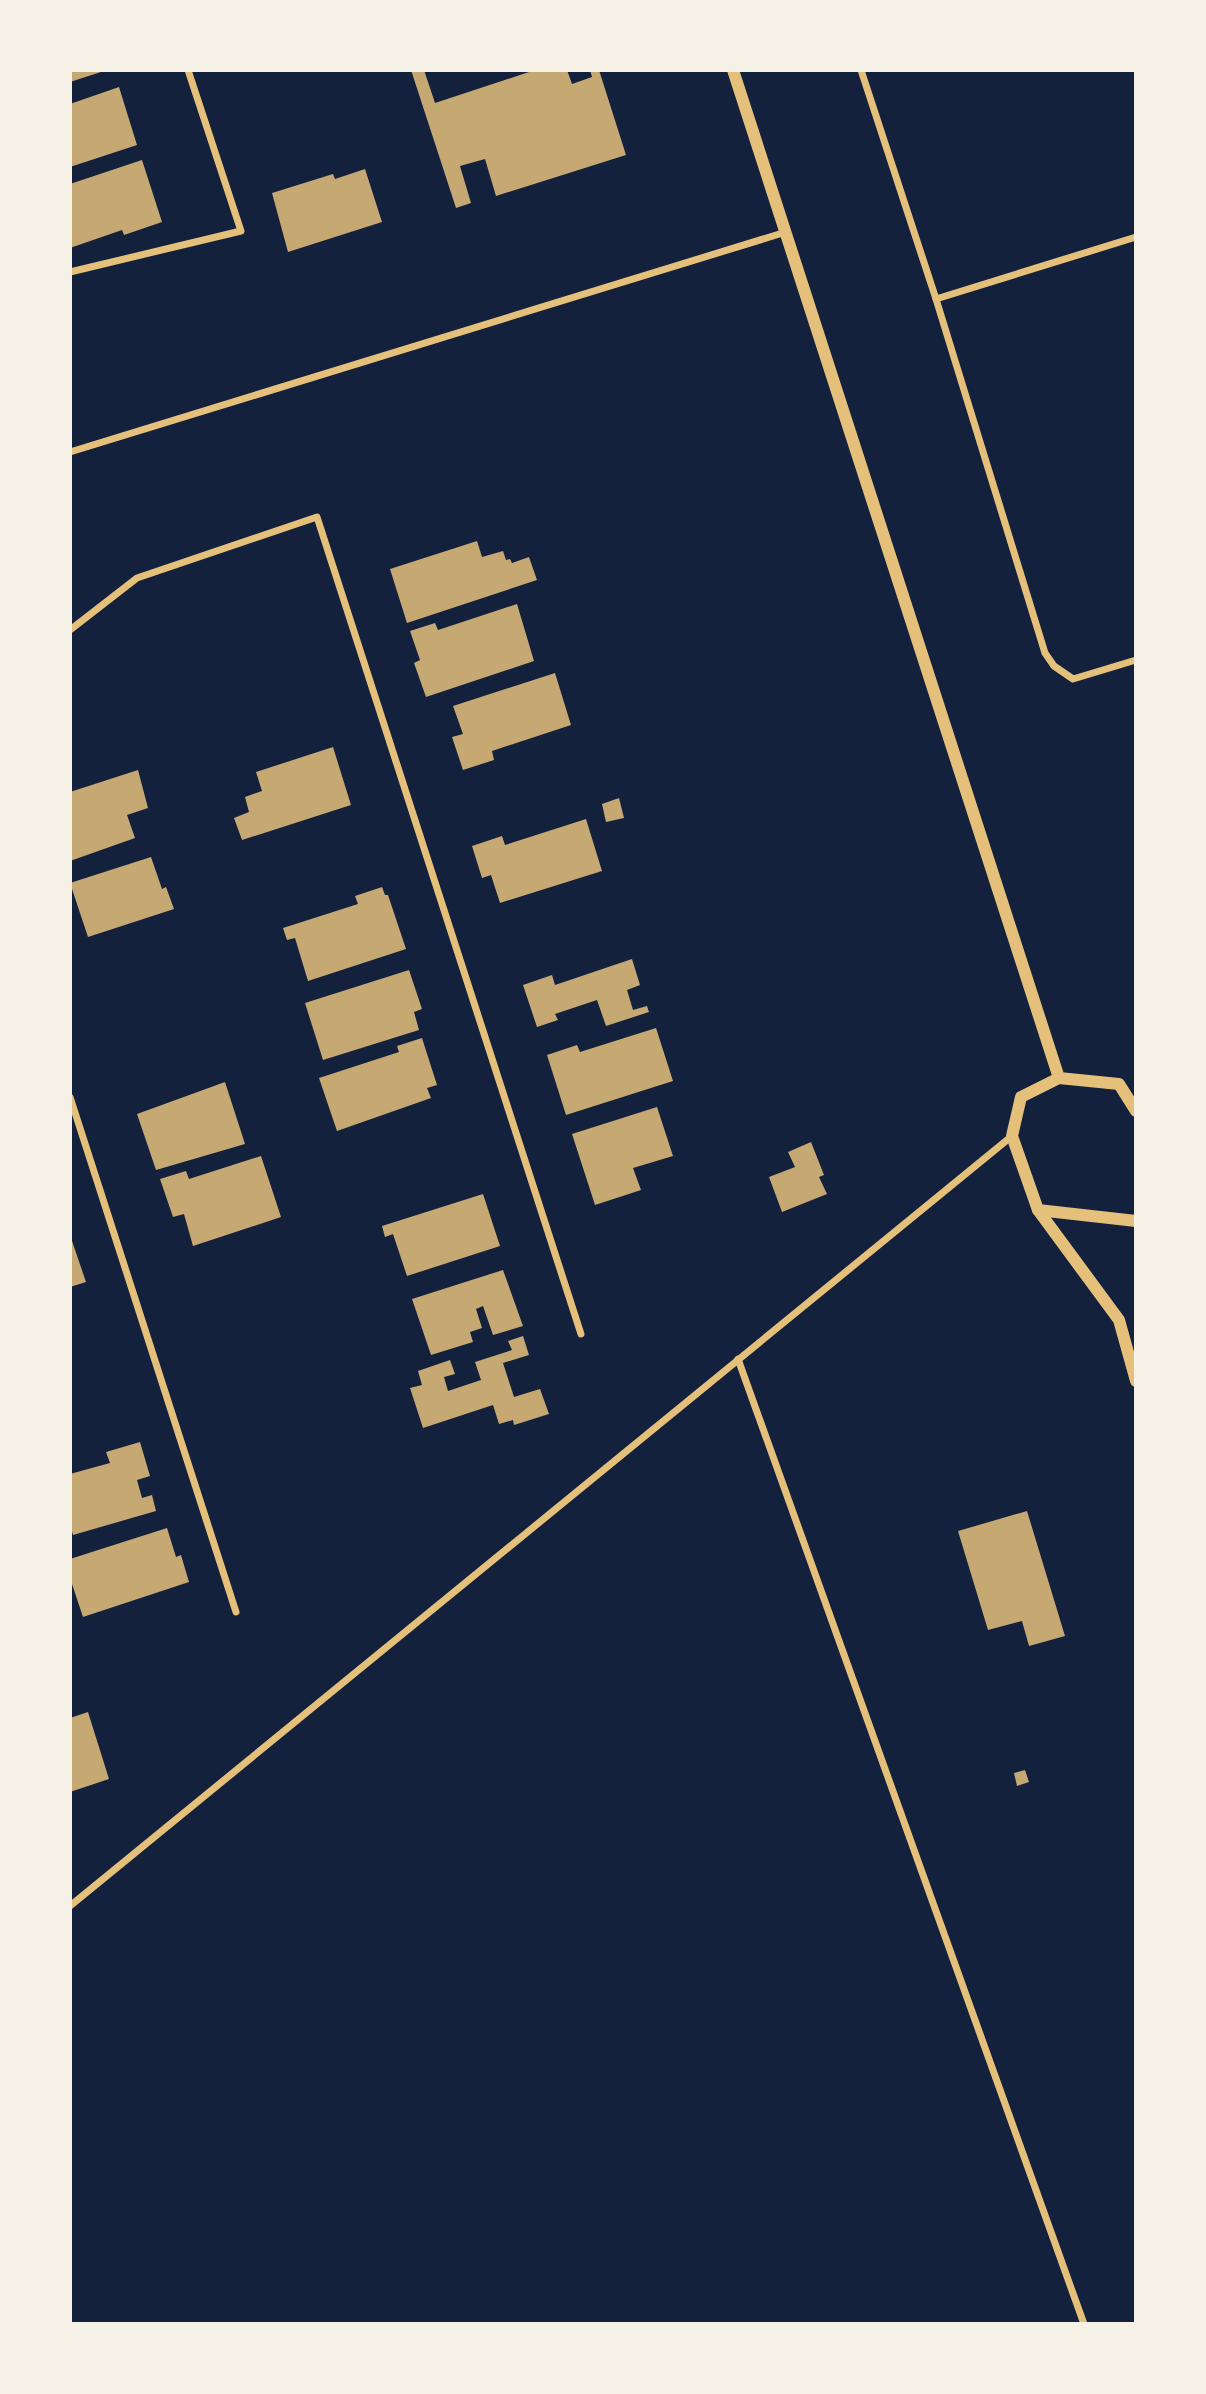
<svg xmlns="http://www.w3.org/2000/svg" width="1206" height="2394" font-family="Barlow,sans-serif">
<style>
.building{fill:#c6a872}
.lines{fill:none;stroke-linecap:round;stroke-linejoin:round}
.minor{stroke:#e5c07b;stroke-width:7}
.tertiary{stroke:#e5c07b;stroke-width:12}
</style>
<rect width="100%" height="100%" fill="#14213d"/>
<g class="building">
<polygon points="70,70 104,70 104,71 70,82"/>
<polygon points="411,70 424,70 435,103 535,70 567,70 572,84 592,77 590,70 599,70 626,155 496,196 485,159 460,166 471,203 456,208"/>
<polygon points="119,87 137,145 70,167 70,104"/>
<polygon points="142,160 162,222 124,235 122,230 70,248 70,184"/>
<polygon points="365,169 382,222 288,252 272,193 333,174 335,179"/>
<polygon points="477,541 482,557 503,551 506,560 510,559 512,563 529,557 537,580 407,623 390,569"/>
<polygon points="517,604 534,661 426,697 414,663 420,660 410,631 435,623 438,630"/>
<polygon points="555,673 571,725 492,751 494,760 463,770 452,737 463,734 453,706"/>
<polygon points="333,747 351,805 242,840 234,818 249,812 245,797 262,791 256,772"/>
<polygon points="138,770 148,808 127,815 135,838 70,861 70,792"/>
<polygon points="619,798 624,818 606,822 602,804"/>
<polygon points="586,819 602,871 500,903 491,875 482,878 472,846 502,836 505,845"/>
<polygon points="151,857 162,889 166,887 174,909 88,937 70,883"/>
<polygon points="382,887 385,895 388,895 406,949 308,981 295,938 287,940 283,928 358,904 355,896"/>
<polygon points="632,959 640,985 627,990 633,1010 647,1006 649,1012 606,1026 597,1000 555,1014 558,1020 537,1027 523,985 552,975 555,985"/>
<polygon points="409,970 422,1009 414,1012 419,1030 323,1060 305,1003"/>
<polygon points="656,1028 673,1081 566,1115 547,1055 577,1045 580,1052"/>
<polygon points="422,1038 437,1085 427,1088 431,1098 337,1131 319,1078 399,1052 397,1046"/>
<polygon points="225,1082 245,1144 156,1170 137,1114"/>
<polygon points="657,1107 673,1156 633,1168 641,1190 595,1205 572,1134"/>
<polygon points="811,1142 824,1175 819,1177 827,1194 782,1212 769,1177 795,1167 788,1152"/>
<polygon points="261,1156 281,1217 193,1246 184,1214 173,1217 160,1179 186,1171 189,1179"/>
<polygon points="483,1194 500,1246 407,1276 393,1234 385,1237 382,1226"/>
<polygon points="70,1235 86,1282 70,1287"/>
<polygon points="503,1270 523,1326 493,1335 483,1306 476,1309 482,1328 470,1332 473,1342 431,1355 412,1299"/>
<polygon points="523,1336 529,1355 503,1363 514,1397 540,1389 549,1414 514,1425 513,1420 499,1424 493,1405 423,1428 410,1388 422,1385 418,1371 450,1360 455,1374 444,1377 448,1391 481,1380 475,1362 512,1350 508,1341"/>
<polygon points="140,1442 150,1476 137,1480 142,1498 152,1495 156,1511 73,1535 70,1524 70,1474 110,1463 106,1452"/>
<polygon points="1027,1511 1065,1636 1029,1646 1022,1621 988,1630 958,1531"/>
<polygon points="167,1528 176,1557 181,1555 189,1582 83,1617 70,1578 70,1559"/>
<polygon points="88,1712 109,1779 70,1792 70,1718"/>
<polygon points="1025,1770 1029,1782 1017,1786 1014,1773"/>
</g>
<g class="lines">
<g class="minor">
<polyline points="861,70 936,299 1045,653 1054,666 1073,679 1136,660"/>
<polyline points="70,272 241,231 188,70"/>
<polyline points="936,299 1136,237"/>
<polyline points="70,452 786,232"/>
<polyline points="70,630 137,578 317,517 581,1334"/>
<polyline points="70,1097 236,1612"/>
<polyline points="738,1359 1084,2324"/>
<polyline points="70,1906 1012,1136"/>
</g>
<g class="tertiary">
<polyline points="733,70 1059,1078"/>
<polyline points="1136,1111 1119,1084 1059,1078 1021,1097 1012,1136 1038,1210 1136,1221"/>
<polyline points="1038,1210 1119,1320 1136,1381"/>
</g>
</g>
<rect width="1206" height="2394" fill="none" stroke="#f6f1e7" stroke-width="144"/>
</svg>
